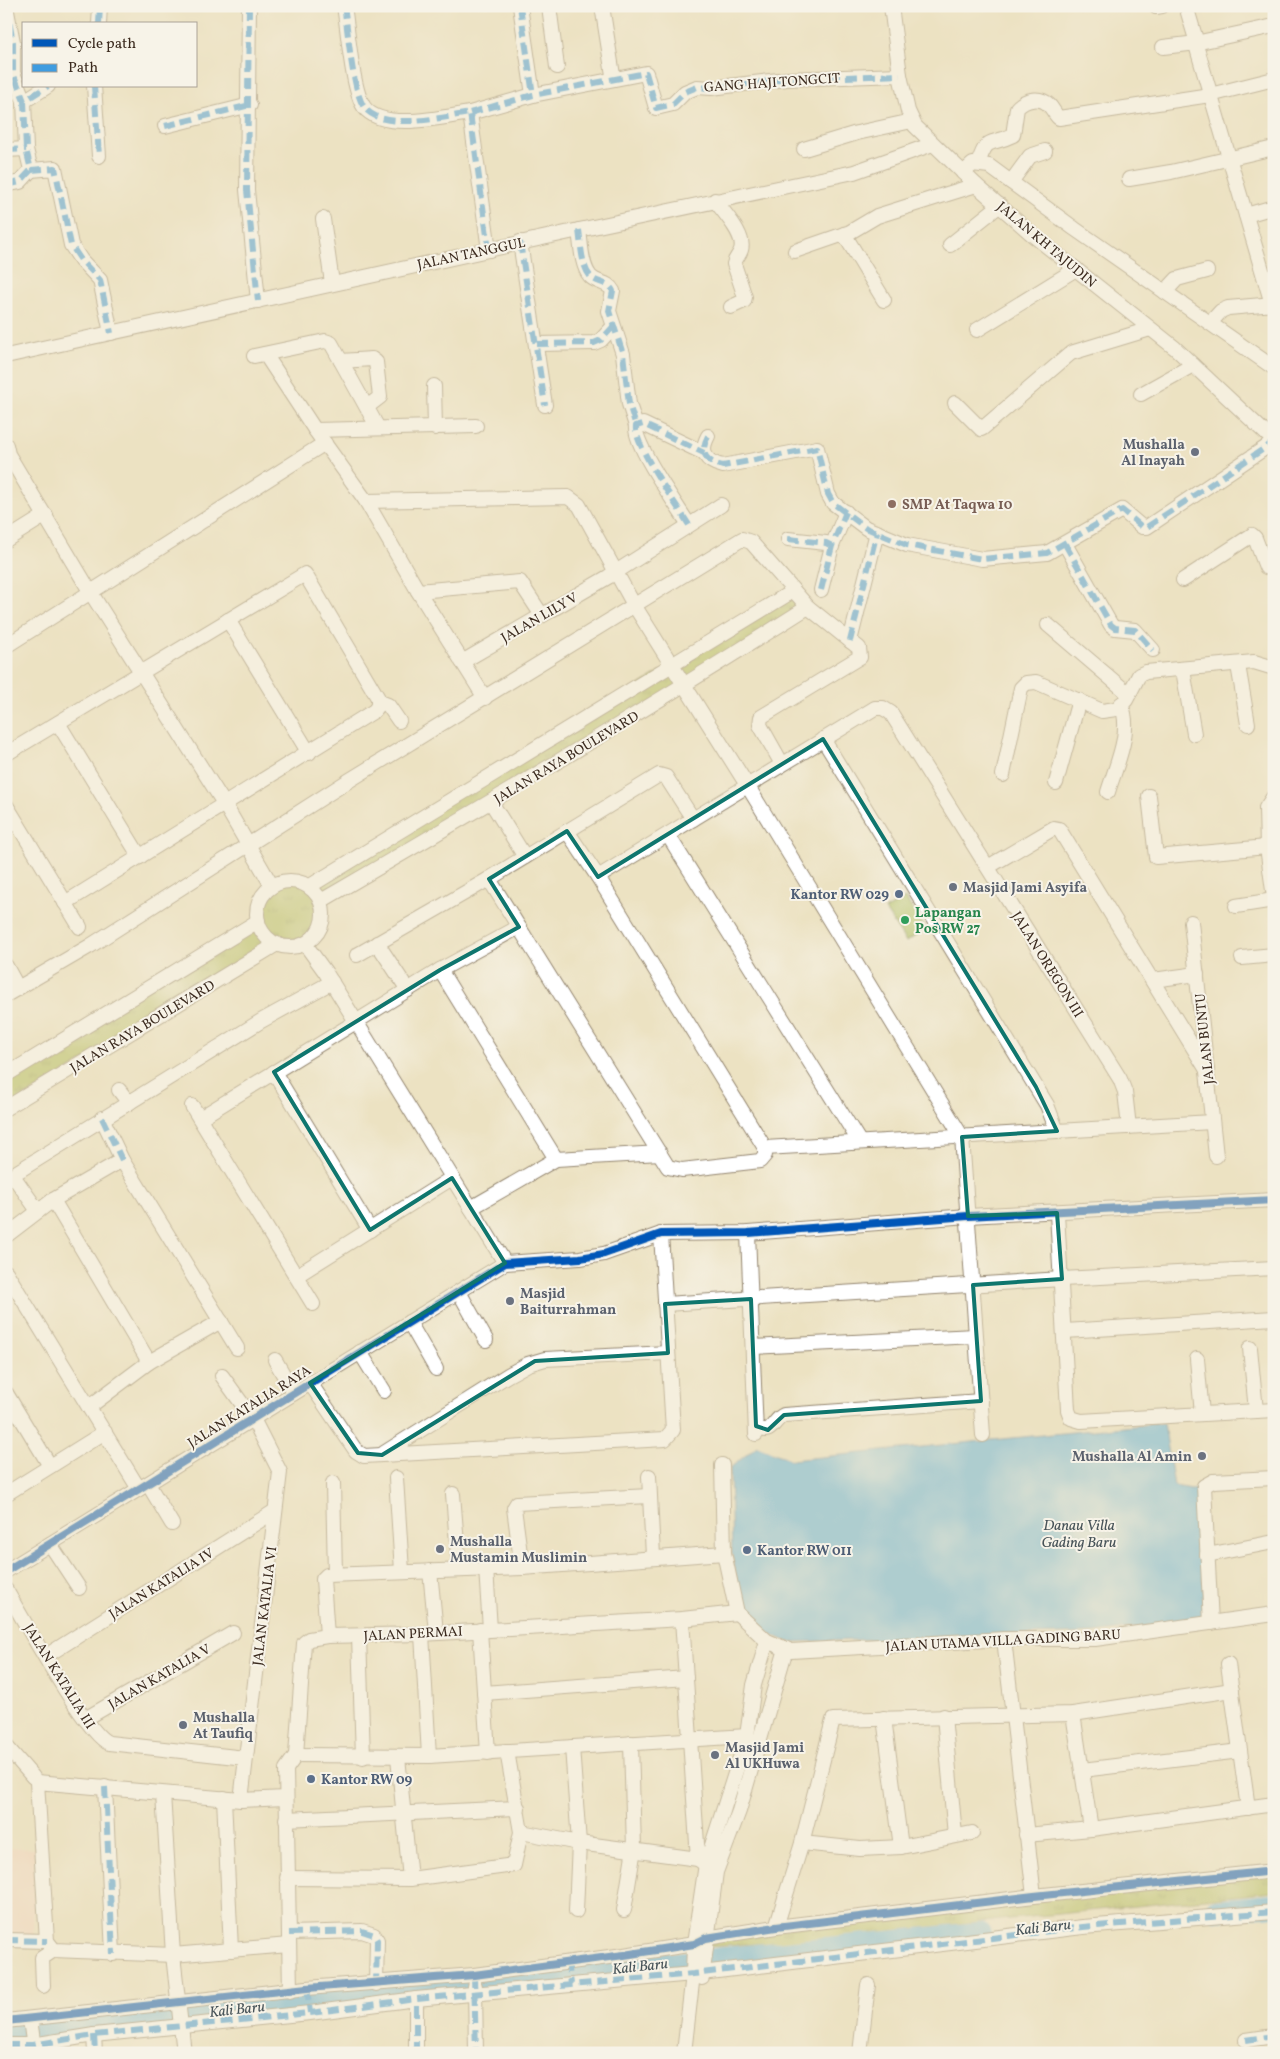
<svg xmlns="http://www.w3.org/2000/svg" width="1280" height="2059" font-family="Vollkorn,serif">
<style>
.built{fill:#f3d4bf}
.grass{fill:url(#grass-tufts);stroke:#76743f}
.pitch{fill:#b2be60;stroke:#76743f}
.water{fill:#63b4de;stroke:#4f6f7e}
.lines{fill:none;stroke-linecap:round;stroke-linejoin:round}
.river{stroke:#63b4de;stroke-width:22}
.minor-casing{stroke:#948670;stroke-width:16}
.minor{stroke:#fff;stroke-width:14}
.quiet{stroke:#3f9ce0;stroke-width:6;stroke-dasharray:12 6;stroke-linecap:butt}
.cycleway-casing{stroke:#f7f3e8;stroke-width:11}
.cycleway{stroke:#0057b8;stroke-width:8}
.marked{fill:none;stroke:#0f766e;stroke-width:4;stroke-linejoin:round}
.worship-dot{fill:#6b7280;stroke:#f7f3e8;stroke-width:2}
.education-dot{fill:#8d6e63;stroke:#f7f3e8;stroke-width:2}
.service-dot{fill:#5c6f8a;stroke:#f7f3e8;stroke-width:2}
.leisure-dot{fill:#2e9e5b;stroke:#f7f3e8;stroke-width:2}
.labels{text-anchor:middle;stroke-width:4;stroke-linejoin:round;paint-order:stroke}
.street-label{font-size:14px;fill:#3b2a1e;stroke:#f7f3e8}
.worship-label{font-size:14px;font-weight:bold;fill:#5b616d;stroke:#f7f3e8;text-anchor:start}
.education-label{font-size:14px;font-weight:bold;fill:#785e54;stroke:#f7f3e8;text-anchor:start}
.service-label{font-size:14px;font-weight:bold;fill:#4e5e75;stroke:#f7f3e8;text-anchor:start}
.leisure-label{font-size:14px;font-weight:bold;fill:#27864d;stroke:#f7f3e8;text-anchor:start}
.water-label{font-size:15px;font-style:italic;fill:#475358;stroke:#f7f3e8}
</style>
<defs>
<pattern id="grass-tufts" width="24" height="20" patternUnits="userSpaceOnUse" patternTransform="scale(1.25)"><rect width="24" height="20" fill="#b2be60"/><path d="M3 7l-1-3M5 7V3M7 7l1-3M15 17l-1-3M17 17v-4M19 17l1-3" fill="none" stroke="#929b4f"/></pattern>
</defs>
<rect width="100%" height="100%" fill="#f7f3e8"/>
<filter id="ink" filterUnits="userSpaceOnUse"><feTurbulence type="fractalNoise" baseFrequency=".02" numOctaves="2"/><feDisplacementMap in="SourceGraphic" scale="10" xChannelSelector="R" yChannelSelector="G"/><feConvolveMatrix kernelMatrix="1 2 1 2 8 2 1 2 1" color-interpolation-filters="sRGB"/></filter>
<filter id="wash" filterUnits="userSpaceOnUse"><feTurbulence type="fractalNoise" baseFrequency=".0096" numOctaves="4" result="noise"/><feDisplacementMap in="SourceGraphic" scale="20" xChannelSelector="R" yChannelSelector="G"/><feGaussianBlur stdDeviation="1.12" result="paint"/><feColorMatrix in="noise" values="0 0 0 0 0 0 0 0 0 0 0 0 0 0 0 0 0 1.4 0 .05"/><feComposite in="paint" operator="in"/></filter>
<g filter="url(#wash)">
<rect width="100%" height="100%" fill="#ece2c2"/>
<polygon class="built" points="6,1848 35,1849 33,1940 6,1939"/>
<g class="grass">
<path d="M793,591l15,16 -486,294c3,32 -12,50 -45,43l-271,164v-33l252,-154c0,-20 9,-41 33,-41 6,0 14,5 19,6z"/>
<polygon points="1274,1871 1274,1892 775,1943 704,1947 706,1938"/>
</g>
<polygon class="pitch" points="905,898 926,929 906,942 885,910"/>
<polygon class="water" points="1164,1423 1174,1486 1198,1490 1205,1618 1095,1633 788,1642 771,1634 743,1609 732,1555 730,1468 757,1446 791,1460"/>
<g class="lines">
<g class="river">
<polyline points="1216,1910 1274,1905"/>
<polyline points="6,2034 460,1984 980,1933"/>
</g>
</g>
</g>
<g filter="url(#ink)">
<g class="lines">
<defs>
<g id="minor">
<polyline points="6,6 13,42 13,73 24,101"/>
<polyline points="249,6 247,190 258,301"/>
<path d="M344,6c4,23 8,84 20,101 18,25 80,10 106,6l19,137"/>
<polyline points="520,6 533,95"/>
<polyline points="549,6 557,67"/>
<polyline points="602,6 613,75"/>
<polyline points="891,6 900,75 908,111 915,126 976,185 1034,236 1175,348 1274,441"/>
<polyline points="1156,7 1162,6"/>
<polyline points="99,24 100,6"/>
<polyline points="1163,47 1197,43 1186,6"/>
<polyline points="94,86 99,156"/>
<polyline points="470,113 533,95 646,73 656,108 673,104 685,92 697,87 711,88 787,79 900,75"/>
<polyline points="165,126 250,105"/>
<polyline points="804,149 857,133 912,121"/>
<polyline points="6,150 26,149"/>
<path d="M978,164c10,-30 11,-17 35,-29l4,-27c8,-9 23,-12 32,-3 4,4 6,10 10,13l151,-23 64,-16"/>
<polyline points="31,170 55,168 71,245 81,260 100,280 111,333"/>
<polyline points="963,173 973,164 989,166 1075,229 1274,368"/>
<polyline points="1129,179 1171,172 1274,148"/>
<polyline points="1011,182 1030,156 1045,151"/>
<polyline points="6,185 20,182 31,170 26,149 24,101 48,86"/>
<path d="M715,200c8,12 31,35 26,50 -2,6 -6,8 -7,14l11,33 -1,4 -13,6"/>
<polyline points="1246,215 1274,207"/>
<polyline points="323,219 332,283"/>
<path d="M579,230c2,13 2,35 11,46 7,8 18,5 23,15l-4,20 14,43 6,50 7,22"/>
<polyline points="844,234 884,300"/>
<polyline points="520,242 545,405"/>
<polyline points="950,245 1000,205"/>
<polyline points="795,251 850,232 877,216 976,185"/>
<polyline points="1165,292 1177,279 1207,271"/>
<polyline points="1272,304 1196,45 1200,42 1274,26"/>
<polyline points="1210,323 1221,311 1228,308 1274,304"/>
<polyline points="977,330 1076,269"/>
<polyline points="537,344 594,343 601,340 613,327"/>
<polyline points="265,354 315,430 366,501 418,591 485,698"/>
<polyline points="6,356 579,230 854,172 933,144"/>
<polyline points="254,356 325,341 331,343 378,428"/>
<polyline points="341,361 372,359 376,362 380,397 367,407"/>
<polyline points="434,386 435,428"/>
<polyline points="1141,394 1193,365"/>
<polyline points="955,403 981,429 983,428 1071,353 1150,329"/>
<polyline points="315,430 476,426"/>
<path d="M708,436c-9,17 -2,26 15,30l94,-18 11,46 5,9 33,25 41,17 75,14 65,-6 75,-43 20,17h5l127,-85"/>
<polyline points="6,445 8,454 91,593 225,805 272,886"/>
<polyline points="366,501 568,497 579,505 634,605 747,785 962,1137 983,1435"/>
<path d="M689,525c-11,-18 -56,-81 -53,-99l7,-2 61,29"/>
<polyline points="788,539 826,543 832,546"/>
<polyline points="6,540 46,515"/>
<polyline points="1065,544 1111,625 1115,628 1135,630 1153,650"/>
<polyline points="1183,580 1252,535 1255,538 1266,567 1274,567"/>
<polyline points="821,590 832,546 846,512"/>
<polyline points="418,591 520,582 541,614"/>
<polyline points="228,620 309,753"/>
<polyline points="1048,625 1129,694"/>
<polyline points="850,641 877,532"/>
<polyline points="6,646 325,443"/>
<polyline points="462,662 608,577 721,505"/>
<polyline points="1238,665 1248,724"/>
<polyline points="1183,670 1194,734"/>
<polyline points="380,702 388,705 399,721"/>
<polyline points="58,723 140,857"/>
<polyline points="823,739 1036,1087 1047,1105 1057,1131"/>
<polyline points="6,754 305,574 378,698 378,706 374,711 65,903"/>
<polyline points="1003,775 1021,688 1026,683 1036,682 1102,711 1116,709 1126,700 1139,675 1146,672 1254,662 1274,668"/>
<polyline points="1056,783 1079,700"/>
<path d="M1108,792c8,-27 25,-61 13,-88"/>
<polyline points="1149,796 1156,857 1267,847"/>
<polyline points="1274,796 1266,808 1267,847 1274,898"/>
<polyline points="491,802 525,857"/>
<polyline points="6,805 80,927"/>
<polyline points="668,835 859,1141"/>
<polyline points="988,867 1054,828 1059,829 1207,1070"/>
<polyline points="598,877 875,708 883,708 891,713 1120,1079 1125,1092 1129,1127"/>
<polyline points="489,879 668,1167 682,1170 760,1161 765,1155 765,1148 598,877 567,831"/>
<circle cx="290" cy="914" r="33"/>
<polyline points="310,886 793,591"/>
<path d="M321,901c164,-95 327,-192 487,-294"/>
<polyline points="1236,906 1274,900"/>
<polyline points="1191,922 1216,1156"/>
<polyline points="377,943 408,990"/>
<polyline points="305,944 326,973 505,1263"/>
<polyline points="357,955 489,879 659,775 666,777 693,819"/>
<polyline points="1242,958 1274,955"/>
<polyline points="6,966 18,988"/>
<polyline points="440,970 556,1159"/>
<polyline points="1153,980 1197,974"/>
<polyline points="6,995 90,946 345,783 742,539 751,542 808,607 859,648 860,657 761,717 760,725 782,764"/>
<polyline points="274,1072 370,1230"/>
<polyline points="6,1075 258,921"/>
<polyline points="119,1090 129,1103"/>
<polyline points="192,1106 313,1304"/>
<polyline points="6,1108 277,944"/>
<polyline points="102,1118 122,1160 237,1348"/>
<polyline points="200,1118 440,970 519,927"/>
<polyline points="765,1148 1212,1122"/>
<polyline points="53,1200 149,1362"/>
<polyline points="471,1208 556,1159 660,1153"/>
<polyline points="38,1211 14,1177 17,1172 261,1021 332,982"/>
<polyline points="1057,1213 1068,1410 1071,1418 1081,1421 1274,1410"/>
<polyline points="748,1233 756,1434"/>
<polyline points="6,1236 53,1200 122,1160"/>
<polyline points="6,1272 139,1489"/>
<polyline points="296,1276 452,1178"/>
<polyline points="459,1292 486,1340"/>
<polyline points="665,1304 1062,1279 1274,1268"/>
<polyline points="409,1322 436,1369"/>
<polyline points="1065,1331 1274,1318"/>
<polyline points="753,1347 975,1336"/>
<polyline points="1250,1348 1256,1411"/>
<polyline points="360,1352 384,1391"/>
<polyline points="1197,1359 1202,1414"/>
<polyline points="275,1360 294,1393"/>
<polyline points="222,1376 253,1419 280,1472 241,1800"/>
<polyline points="310,1383 356,1451 364,1456 665,1439 673,1430 661,1234"/>
<polyline points="6,1393 50,1466"/>
<polyline points="89,1407 149,1362 221,1321"/>
<path d="M756,1426c16,12 16,-6 28,-11l197,-14"/>
<polyline points="384,1453 508,1375 528,1364 545,1359 668,1353"/>
<polyline points="722,1465 724,1553 737,1613 767,1641 791,1651 1004,1639 1095,1639 1274,1614"/>
<polyline points="649,1476 653,1556"/>
<polyline points="396,1478 402,1571"/>
<polyline points="333,1483 335,1574"/>
<polyline points="148,1484 172,1524"/>
<polyline points="6,1494 105,1432"/>
<polyline points="453,1494 459,1569"/>
<polyline points="50,1544 79,1588"/>
<polyline points="1207,1555 1274,1542"/>
<polyline points="486,1568 490,1629"/>
<polyline points="522,1568 514,1508 517,1503 649,1496"/>
<polyline points="6,1571 505,1263 580,1258 604,1254 661,1234 748,1233 968,1216 1274,1200"/>
<polyline points="430,1571 436,1632"/>
<path d="M6,1590c16,27 81,146 103,153l136,15"/>
<polyline points="682,1619 698,1859 711,1869"/>
<polyline points="1211,1623 1204,1486 1213,1481 1274,1478"/>
<polyline points="480,1630 488,1753"/>
<polyline points="422,1634 429,1756"/>
<polyline points="327,1636 323,1579 327,1575 522,1568 724,1553"/>
<polyline points="359,1636 363,1757"/>
<polyline points="1004,1639 1034,1896"/>
<polyline points="46,1656 275,1511"/>
<polyline points="1228,1664 1248,1808"/>
<polyline points="484,1693 686,1678"/>
<polyline points="1073,1714 1091,1829"/>
<polyline points="944,1716 955,1835"/>
<polyline points="884,1718 901,1847"/>
<polyline points="85,1719 233,1633"/>
<polyline points="6,1746 33,1777"/>
<polyline points="572,1747 579,1843 576,1911"/>
<polyline points="296,1755 429,1756 747,1736"/>
<polyline points="398,1757 410,1879"/>
<polyline points="1082,1770 1240,1751"/>
<polyline points="105,1787 113,1954"/>
<polyline points="163,1794 173,1955 184,2053"/>
<polyline points="224,1798 231,1950"/>
<polyline points="285,1798 241,1800 37,1782 47,1941 54,1950 173,1955 289,1945"/>
<polyline points="286,1819 518,1808"/>
<polyline points="521,1832 579,1843 698,1859"/>
<polyline points="1026,1835 1091,1829 1274,1804"/>
<polyline points="802,1843 860,1849 901,1847 972,1833"/>
<polyline points="287,1878 410,1879 514,1865 521,1832 507,1751"/>
<polyline points="624,1910 634,1849 631,1743"/>
<polyline points="776,1927 802,1843 833,1720 1073,1714 1232,1690"/>
<polyline points="289,1933 362,1931 374,1935 377,1940 376,1984"/>
<polyline points="6,1940 47,1941"/>
<polyline points="702,1978 716,1872 739,1811 786,1649"/>
<polyline points="43,1986 42,1958 54,1950"/>
<polyline points="475,1986 476,2053"/>
<polyline points="290,1991 286,1769 296,1755 304,1643 309,1639 327,1636 422,1634 682,1619 737,1613"/>
<polyline points="30,2019 33,2041 32,2052"/>
<polyline points="6,2021 307,1988 474,1975 624,1955 694,1944 706,1938 776,1927 1034,1896 1274,1871"/>
<polyline points="94,2035 95,2053"/>
<polyline points="1246,2040 1274,2036"/>
<polyline points="6,2045 32,2045 94,2035 310,2013 416,1999 693,1974 1083,1927 1274,1912"/>
<polyline points="416,2053 416,1999"/>
<polyline points="684,2053 693,1974 694,1944 706,1864 747,1736 754,1685 767,1641"/>
<polyline points="860,2053 868,1985"/>
</g>
</defs>
<use href="#minor" class="minor-casing"/>
<use href="#minor" class="minor"/>
<g class="quiet">
<polyline points="6,6 13,42 13,73 24,101"/>
<polyline points="249,6 247,190 258,301"/>
<path d="M344,6c4,23 8,84 20,101 18,25 80,10 106,6l19,137"/>
<polyline points="520,6 533,95"/>
<polyline points="99,24 100,6"/>
<polyline points="94,86 99,156"/>
<polyline points="470,113 533,95 646,73 656,108 673,104 685,92 697,87 711,88 787,79 900,75"/>
<polyline points="165,126 250,105"/>
<polyline points="6,150 26,149"/>
<polyline points="31,170 55,168 71,245 81,260 100,280 111,333"/>
<polyline points="6,185 20,182 31,170 26,149 24,101 48,86"/>
<path d="M579,230c2,13 2,35 11,46 7,8 18,5 23,15l-4,20 14,43 6,50 7,22"/>
<polyline points="520,242 545,405"/>
<polyline points="537,344 594,343 601,340 613,327"/>
<path d="M708,436c-9,17 -2,26 15,30l94,-18 11,46 5,9 33,25 41,17 75,14 65,-6 75,-43 20,17h5l127,-85"/>
<path d="M689,525c-11,-18 -56,-81 -53,-99l7,-2 61,29"/>
<polyline points="788,539 826,543 832,546"/>
<polyline points="1065,544 1111,625 1115,628 1135,630 1153,650"/>
<polyline points="821,590 832,546 846,512"/>
<polyline points="850,641 877,532"/>
<polyline points="102,1118 122,1160"/>
<polyline points="105,1787 113,1954"/>
<polyline points="289,1933 362,1931 374,1935 377,1940 376,1984"/>
<polyline points="6,1940 47,1941"/>
<polyline points="568,1961 571,1984"/>
<polyline points="474,1975 476,2053"/>
<polyline points="307,1988 310,2013"/>
<polyline points="94,2035 95,2053"/>
<polyline points="1246,2040 1274,2036"/>
<polyline points="6,2045 32,2045 94,2035 310,2013 416,1999 693,1974 1083,1927 1274,1912"/>
<polyline points="416,2053 416,1999"/>
</g>
<defs>
<g id="cycleway">
<polyline points="6,1571 505,1263 580,1258 604,1254 661,1234 748,1233 968,1216 1274,1200"/>
<polyline points="6,2021 307,1988 474,1975 624,1955 694,1944 706,1938 776,1927 1034,1896 1274,1871"/>
</g>
</defs>
<use href="#cycleway" class="cycleway-casing"/>
<use href="#cycleway" class="cycleway"/>
</g>
</g>
<path d="M0 0H1280V2059H0ZM823,739l213,348 21,44 -95,6 6,79 89,-3 5,66 -89,6 8,116 -197,14 -16,15 -12,-4 -5,-127 -86,5 3,49 -133,8 -153,94 -24,-2 -48,-70 195,-120 -53,-85 -82,52 -96,-158 166,-102 79,-43 -30,-48 78,-48 31,46z" fill="#ece2c2" fill-opacity=".55" fill-rule="evenodd"/>
<path class="marked" d="M823,739l213,348 21,44 -95,6 6,79 89,-3 5,66 -89,6 8,116 -197,14 -16,15 -12,-4 -5,-127 -86,5 3,49 -133,8 -153,94 -24,-2 -48,-70 195,-120 -53,-85 -82,52 -96,-158 166,-102 79,-43 -30,-48 78,-48 31,46z"/>
<g class="worship-dot">
<circle cx="1195" cy="452" r="5"/>
<circle cx="953" cy="887" r="5"/>
<circle cx="510" cy="1301" r="5"/>
<circle cx="1202" cy="1456" r="5"/>
<circle cx="440" cy="1549" r="5"/>
<circle cx="183" cy="1725" r="5"/>
<circle cx="715" cy="1755" r="5"/>
</g>
<circle class="education-dot" cx="892" cy="504" r="5"/>
<g class="service-dot">
<circle cx="899" cy="894" r="5"/>
<circle cx="747" cy="1550" r="5"/>
<circle cx="311" cy="1779" r="5"/>
</g>
<circle class="leisure-dot" cx="905" cy="920" r="5"/>
<g class="labels">
<g class="street-label">
<text transform="translate(772 82) rotate(-4)" y="5">GANG HAJI TONGCIT</text>
<text transform="translate(1047 244) rotate(40)" y="5">JALAN KH TAJUDIN</text>
<text transform="translate(471 253) rotate(-12)" y="5">JALAN TANGGUL</text>
<text transform="translate(539 617) rotate(-30)" y="5">JALAN LILY V</text>
<text transform="translate(566 757) rotate(-31)" y="5">JALAN RAYA BOULEVARD</text>
<text transform="translate(1048 964) rotate(58)" y="5">JALAN OREGON III</text>
<text transform="translate(142 1026) rotate(-31)" y="5">JALAN RAYA BOULEVARD</text>
<text transform="translate(1204 1039) rotate(-96)" y="5">JALAN BUNTU</text>
<text transform="translate(249 1406) rotate(-32)" y="5">JALAN KATALIA RAYA</text>
<text transform="translate(161 1583) rotate(-32)" y="5">JALAN KATALIA IV</text>
<text transform="translate(264 1606) rotate(-83)" y="5">JALAN KATALIA VI</text>
<text transform="translate(413 1633) rotate(-3)" y="5">JALAN PERMAI</text>
<text transform="translate(1003 1640) rotate(-3)" y="5">JALAN UTAMA VILLA GADING BARU</text>
<text transform="translate(60 1676) rotate(58)" y="5">JALAN KATALIA III</text>
<text transform="translate(159 1676) rotate(-30)" y="5">JALAN KATALIA V</text>
</g>
<g class="worship-label">
<text x="1185" y="449" text-anchor="end">Mushalla<tspan x="1185" dy="16">Al Inayah</tspan></text>
<text x="963" y="892">Masjid Jami Asyifa</text>
<text x="520" y="1298">Masjid<tspan x="520" dy="16">Baiturrahman</tspan></text>
<text x="1192" y="1461" text-anchor="end">Mushalla Al Amin</text>
<text x="450" y="1546">Mushalla<tspan x="450" dy="16">Mustamin Muslimin</tspan></text>
<text x="193" y="1722">Mushalla<tspan x="193" dy="16">At Taufiq</tspan></text>
<text x="725" y="1752">Masjid Jami<tspan x="725" dy="16">Al UKHuwa</tspan></text>
</g>
<g class="education-label">
<text x="902" y="509">SMP At Taqwa 10</text>
</g>
<g class="service-label">
<text x="889" y="899" text-anchor="end">Kantor RW 029</text>
<text x="757" y="1555">Kantor RW 011</text>
<text x="321" y="1784">Kantor RW 09</text>
</g>
<g class="leisure-label">
<text x="915" y="917">Lapangan<tspan x="915" dy="16">Pos RW 27</tspan></text>
</g>
<g class="water-label">
<text x="1079" y="1530">Danau Villa<tspan x="1079" dy="17">Gading Baru</tspan></text>
<text transform="translate(1043 1927) rotate(-6)" y="5">Kali Baru</text>
<text transform="translate(640 1966) rotate(-6)" y="5">Kali Baru</text>
<text transform="translate(237 2009) rotate(-6)" y="5">Kali Baru</text>
</g>
</g>
<rect width="1280" height="2059" fill="none" stroke="#f7f3e8" stroke-width="25"/>
<rect x="22" y="22" width="175" height="65" fill="#f7f3e8" stroke="#aca397"/>
<rect x="32" y="39" width="25" height="8" fill="#0057b8" stroke="#aca397"/>
<text x="68" y="48" font-size="15" fill="#3b2a1e">Cycle path</text>
<rect x="32" y="64" width="25" height="8" fill="#3f9ce0" stroke="#aca397"/>
<text x="68" y="72" font-size="15" fill="#3b2a1e">Path</text>
</svg>
